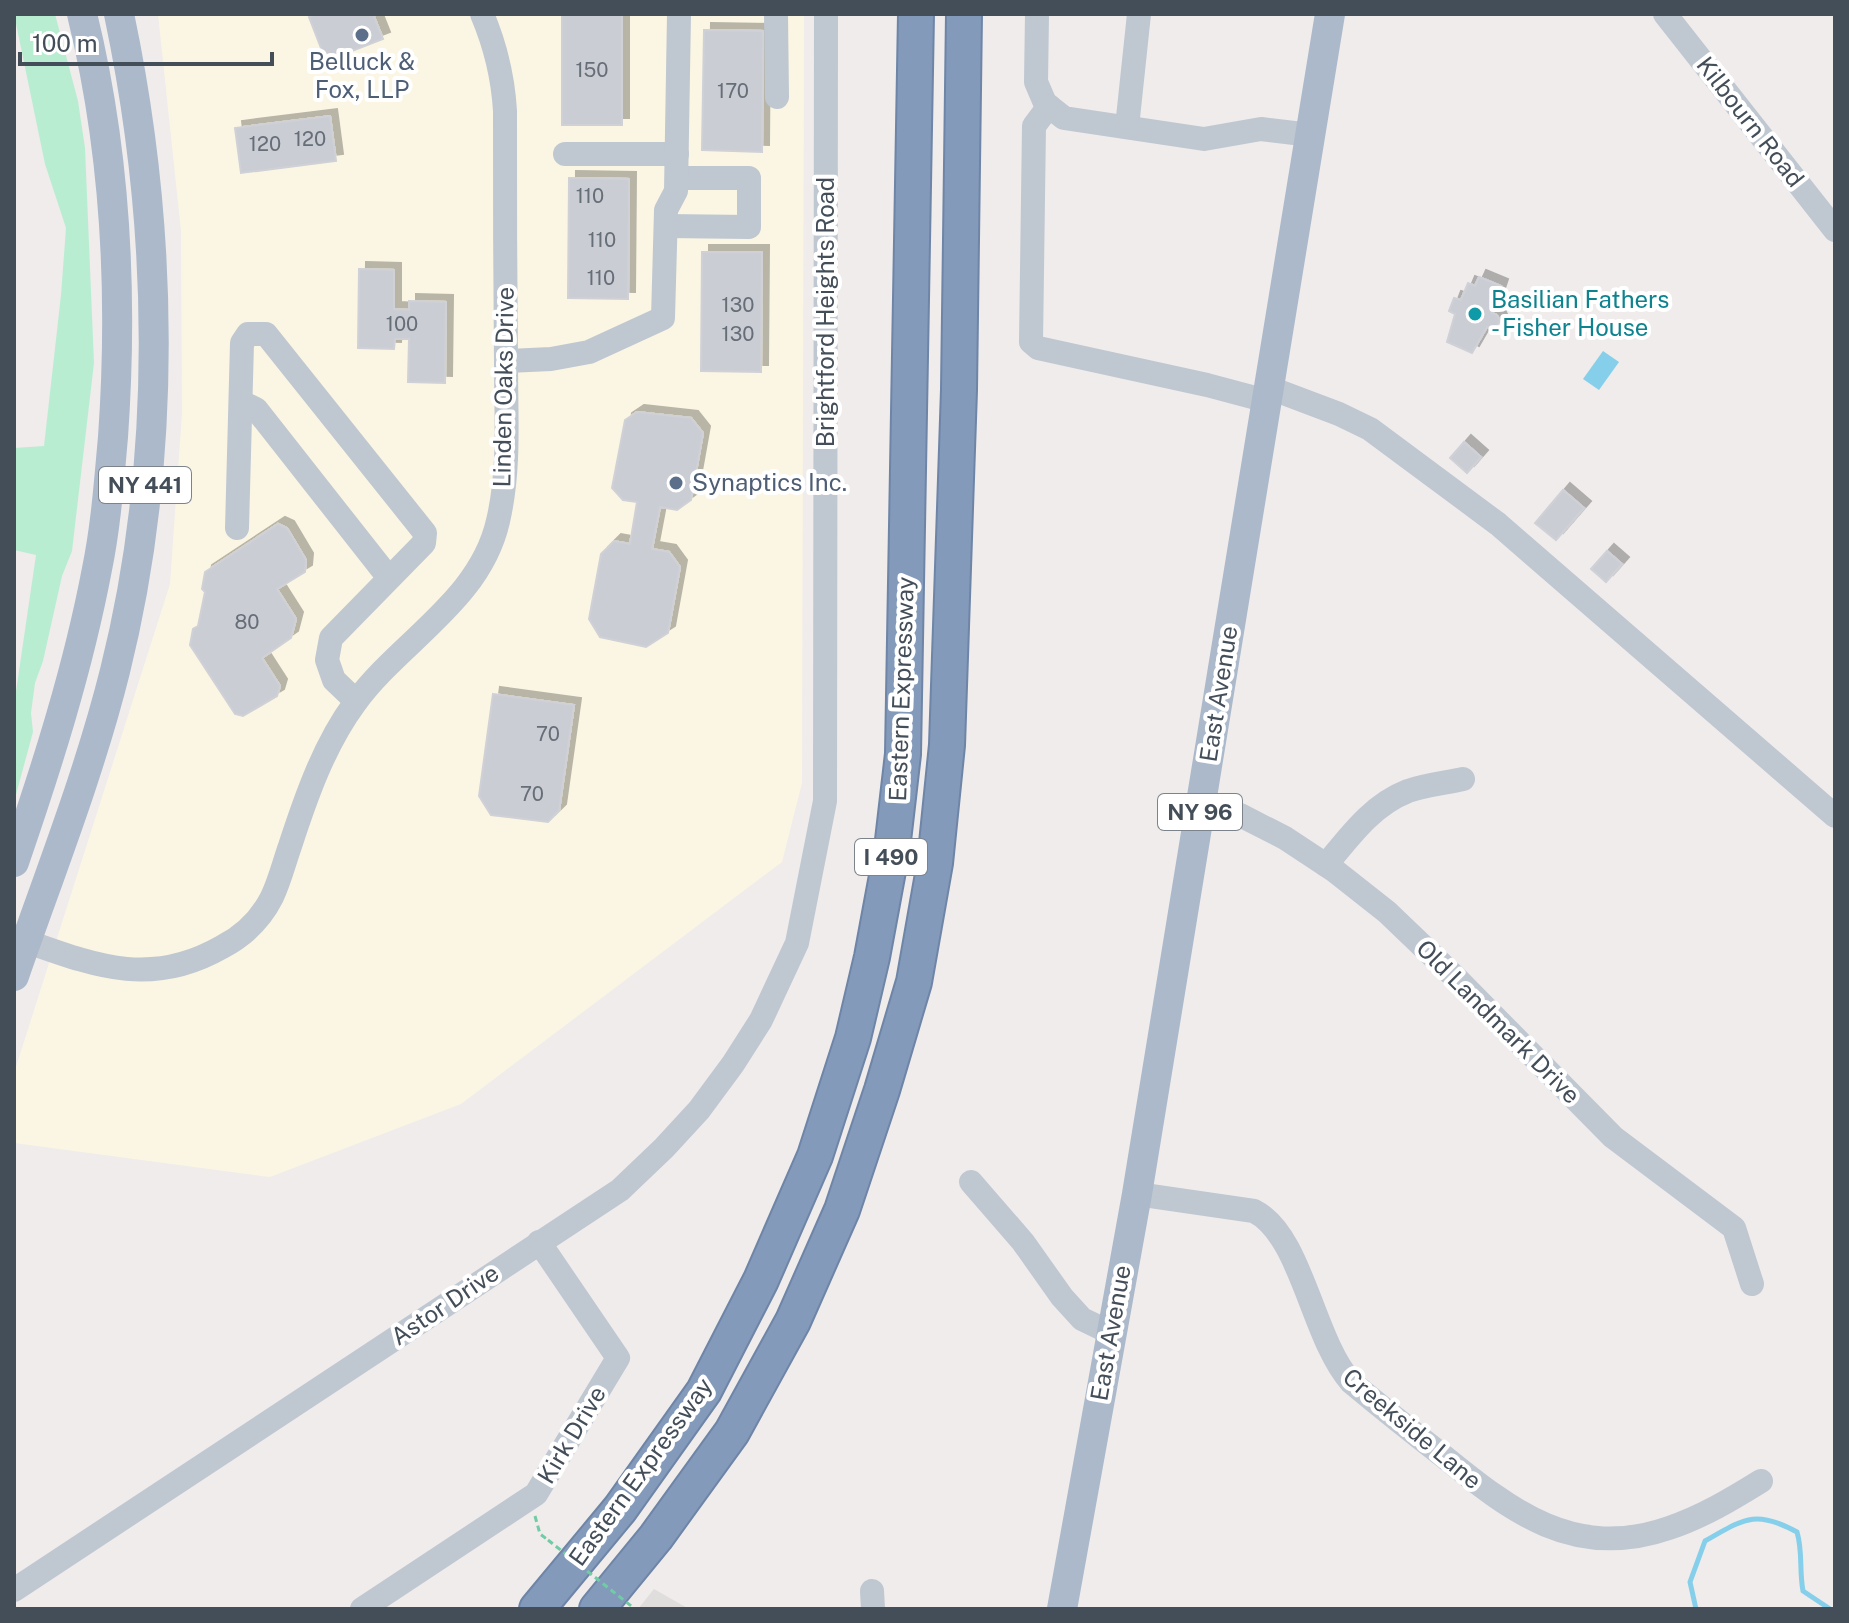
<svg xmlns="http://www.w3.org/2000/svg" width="1849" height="1623" font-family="'Public Sans',sans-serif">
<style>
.commercial{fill:#fbf6e3}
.education{fill:#e0dddd}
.green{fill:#b9edd1}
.water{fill:#86cfea}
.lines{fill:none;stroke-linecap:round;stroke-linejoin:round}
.stream{stroke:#86cfea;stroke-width:5}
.building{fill:#cbcdd4;stroke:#cfd1d7;stroke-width:2;filter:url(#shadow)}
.highway-casing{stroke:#6e85a7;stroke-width:38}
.path{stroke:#71cba5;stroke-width:3;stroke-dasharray:6 4;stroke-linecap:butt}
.minor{stroke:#bfc7d1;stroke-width:24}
.major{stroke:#abb9cb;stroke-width:30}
.highway{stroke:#839abb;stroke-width:34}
.path-bridge{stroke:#71cba5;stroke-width:3;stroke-dasharray:6 4;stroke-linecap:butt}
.service-dot{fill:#5c6f8a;stroke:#fff;stroke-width:3}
.culture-dot{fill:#0f9aa8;stroke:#fff;stroke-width:3}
.labels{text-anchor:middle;stroke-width:8;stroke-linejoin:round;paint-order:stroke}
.number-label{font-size:20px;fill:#666e78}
.shield{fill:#fff;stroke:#7c838b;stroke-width:2}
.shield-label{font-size:22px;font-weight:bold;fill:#444e59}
.service-label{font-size:24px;fill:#4e5e75;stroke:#fff}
.street-label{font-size:24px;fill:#444e59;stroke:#fff}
.culture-label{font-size:24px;fill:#0d838f;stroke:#fff;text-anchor:start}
</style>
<defs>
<filter id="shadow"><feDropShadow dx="7" dy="-7" stdDeviation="0" flood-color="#0004"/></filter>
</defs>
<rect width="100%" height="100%" fill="#efeceb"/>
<polygon class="commercial" points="158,14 804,14 802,783 782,862 461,1104 270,1177 14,1143 14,1073 170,584 182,413 181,231"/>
<polygon class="education" points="654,1589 689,1609 638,1609"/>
<polygon class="green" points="14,14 55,14 78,101 85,148 94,363 72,551 62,576 43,661 35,683 31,713 33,732 14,802 14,705 36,555 14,550 14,448 44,446 61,295 66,228 45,164"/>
<polygon class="water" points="1603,351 1619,362 1599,390 1583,379"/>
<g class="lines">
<path class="stream" d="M1696,1609l-6,-27 15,-41c39,-22 50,-32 92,-9 6,20 2,38 6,59l27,18"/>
</g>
<g class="building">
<polygon points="317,14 373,14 383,39 326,61 309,17"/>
<rect x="562" y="14" width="60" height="111"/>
<polygon points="704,30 763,31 762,152 702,150"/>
<polygon points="330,116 336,161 241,173 235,128"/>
<polygon points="569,178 629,179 628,299 568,298"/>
<polygon points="702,252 762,252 761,372 701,371"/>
<polygon points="359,269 394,270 394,309 409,310 409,301 446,302 445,383 408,382 409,339 395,339 394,349 358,348"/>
<polygon points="1479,277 1501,286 1492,313 1497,315 1500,321 1496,328 1487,327 1472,353 1447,342 1455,314 1449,311 1454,298 1461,300 1468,283 1475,286"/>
<polygon points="637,412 691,418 703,433 691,500 677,510 660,507 652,549 669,552 680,567 668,633 646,647 600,637 589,619 601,554 614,541 630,544 637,502 623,500 612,488 625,420"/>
<polygon points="1464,442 1481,457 1467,473 1450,458"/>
<polygon points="1563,490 1584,508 1556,540 1535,523"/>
<polygon points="278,524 287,528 306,560 305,572 277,589 296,619 291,638 262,658 280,686 277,696 243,716 235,714 190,645 193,629 198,626 205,592 202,589 205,572"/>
<polygon points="1607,551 1622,564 1606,582 1591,569"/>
<polygon points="493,694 574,705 559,811 548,822 491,815 479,796"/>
</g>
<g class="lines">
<defs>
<g id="highway">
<polyline points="537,1609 620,1509 704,1391 761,1280 815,1156 853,1038 872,957 892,849 903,754 916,14"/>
<polyline points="597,1609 656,1537 732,1432 793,1321 842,1210 882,1090 914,982 935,863 947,745 959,390 964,14"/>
</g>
</defs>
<use href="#highway" class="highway-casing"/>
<polyline class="path" points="535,1516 540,1534 548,1540"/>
<g class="minor">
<polyline points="776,14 777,97"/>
<polyline points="1037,14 1036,82 1045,103 1064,118 1204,139 1261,129 1311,135"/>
<polyline points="1665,14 1835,230"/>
<polyline points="1049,106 1034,126 1031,342 1038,348 1207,385 1267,401"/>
<polyline points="1127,127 1139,14"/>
<polyline points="565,154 677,154"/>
<polyline points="666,226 749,227 749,178 677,178"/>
<polyline points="506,361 551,359 589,352 663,318 666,210 676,191 679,14"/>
<polyline points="1270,388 1339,414 1370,429 1498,524 1835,816"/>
<polyline points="241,402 256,409 389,578"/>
<polyline points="237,528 242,343 248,334 266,334 425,533 424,543 331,638 327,660 334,680 356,701"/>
<polyline points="1202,801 1240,815 1285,838 1335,871 1387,912 1458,980 1613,1137 1734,1228 1752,1284"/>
<path d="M1326,865c24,-29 46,-60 82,-74 17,-6 37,-8 55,-12"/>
<path d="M14,937c75,26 133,53 208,10 21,-11 39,-28 50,-50 8,-17 12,-34 18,-51 16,-49 34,-101 65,-143 45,-62 125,-102 143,-182 12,-51 8,-104 8,-156 -1,-85 -1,-169 -1,-254 -2,-35 -9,-64 -23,-97"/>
<polyline points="971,1182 1023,1242 1062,1297 1082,1319 1111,1333"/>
<path d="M1137,1194l117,17c48,24 58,127 97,171 30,25 60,49 91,73 69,56 132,106 227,73 33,-11 63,-29 92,-47"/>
<polyline points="14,1590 620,1190 664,1148 699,1110 733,1064 761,1020 797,943 825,801 826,14"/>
<polyline points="872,1591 873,1609"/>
<polyline points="362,1609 536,1494 618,1358 539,1242"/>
</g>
<g class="major">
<path d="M14,862c33,-96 64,-193 83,-293 9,-44 12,-88 16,-132 10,-142 3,-285 -31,-423"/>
<path d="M14,976c35,-101 75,-201 101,-305 53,-212 49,-444 4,-657"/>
<polyline points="1062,1609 1137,1194 1330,14"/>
</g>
<use href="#highway" class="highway"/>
<polyline class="path-bridge" points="548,1540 635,1609"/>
</g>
<g class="service-dot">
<circle cx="362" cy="35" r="8"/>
<circle cx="676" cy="483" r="8"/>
</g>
<circle class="culture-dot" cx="1475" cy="314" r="8"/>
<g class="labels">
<g class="number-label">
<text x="592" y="77">150</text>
<text x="733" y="98">170</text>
<text x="310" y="146">120</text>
<text x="265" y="151">120</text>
<text x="590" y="203">110</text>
<text x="602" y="247">110</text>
<text x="601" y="285">110</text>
<text x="738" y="312">130</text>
<text x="402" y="331">100</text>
<text x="738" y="341">130</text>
<text x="247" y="629">80</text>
<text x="548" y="741">70</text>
<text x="532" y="801">70</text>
</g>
<g class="shield">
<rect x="99" y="467" width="92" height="36" rx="6"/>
<rect x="1158" y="794" width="84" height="36" rx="6"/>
<rect x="855" y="839" width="72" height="36" rx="6"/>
</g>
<g class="shield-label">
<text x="145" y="493">NY 441</text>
<text x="1200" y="820">NY 96</text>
<text x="891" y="865">I 490</text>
</g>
<g class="service-label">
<text x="362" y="70">Belluck &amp;<tspan x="362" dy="28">Fox, LLP</tspan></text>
<text x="692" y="491" text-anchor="start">Synaptics Inc.</text>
</g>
<g class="street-label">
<text transform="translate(1750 122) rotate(52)" y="8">Kilbourn Road</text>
<text transform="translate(826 312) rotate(-90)" y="8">Brightford Heights Road</text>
<text transform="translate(504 387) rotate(-89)" y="8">Linden Oaks Drive</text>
<text transform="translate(902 689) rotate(-88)" y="8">Eastern Expressway</text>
<text transform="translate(1219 694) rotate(-81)" y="8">East Avenue</text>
<text transform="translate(1498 1022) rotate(45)" y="8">Old Landmark Drive</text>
<text transform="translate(445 1305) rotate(-34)" y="8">Astor Drive</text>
<text transform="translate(1111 1333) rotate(-80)" y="8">East Avenue</text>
<text transform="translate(1412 1429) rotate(40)" y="8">Creekside Lane</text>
<text transform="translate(572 1435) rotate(-59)" y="8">Kirk Drive</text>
<text transform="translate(641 1472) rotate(-54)" y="8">Eastern Expressway</text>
</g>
<g class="culture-label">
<text x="1491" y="308">Basilian Fathers<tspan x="1491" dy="28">- Fisher House</tspan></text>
</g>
</g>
<rect width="1849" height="1623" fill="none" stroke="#444e59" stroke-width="32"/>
<path d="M20 52v12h252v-12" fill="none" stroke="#444e59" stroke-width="4"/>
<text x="32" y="52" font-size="24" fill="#444e59" stroke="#ffffff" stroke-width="6" paint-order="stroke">100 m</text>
</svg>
